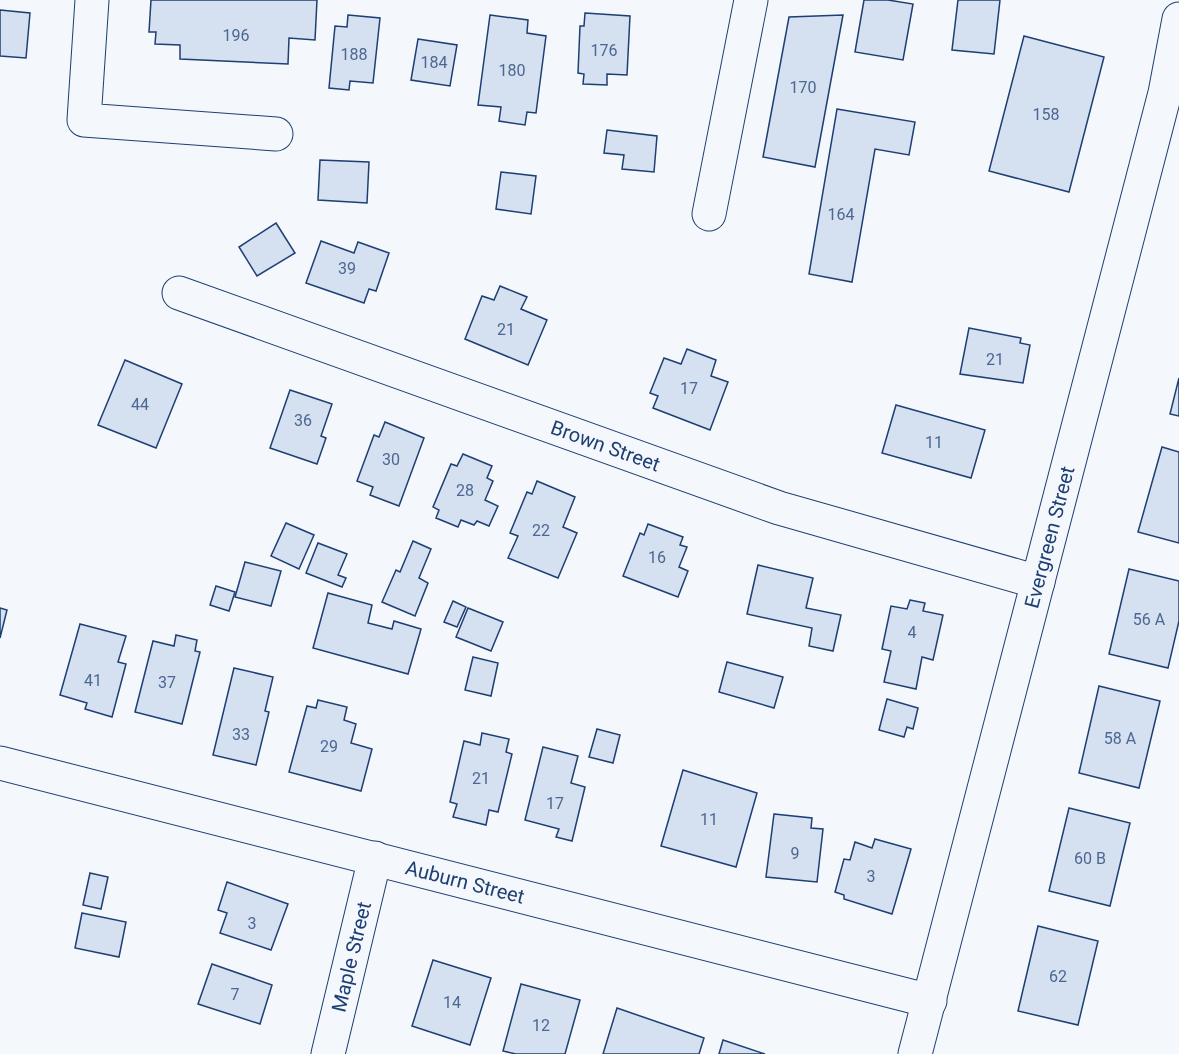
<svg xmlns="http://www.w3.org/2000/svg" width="1179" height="1054" font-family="Roboto,sans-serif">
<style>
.building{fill:#d5e0f0;stroke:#1d3f73;stroke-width:1.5}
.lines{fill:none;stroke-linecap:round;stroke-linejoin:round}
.minor-casing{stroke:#1d3f73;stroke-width:35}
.minor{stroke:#f4f7fb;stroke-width:33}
.labels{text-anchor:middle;stroke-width:4.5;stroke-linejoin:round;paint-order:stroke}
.number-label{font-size:16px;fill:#4b6792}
.street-label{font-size:20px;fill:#1d3f73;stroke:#f4f7fb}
</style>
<rect width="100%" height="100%" fill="#f4f7fb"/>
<g class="building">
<polygon points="151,0 317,0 315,40 289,38 288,64 180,59 180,45 155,44 156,32 149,32"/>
<polygon points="864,0 888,0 913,4 903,60 855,52"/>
<polygon points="958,0 1000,0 994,54 952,50"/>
<polygon points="0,10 30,13 26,58 0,56"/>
<polygon points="585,13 630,16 627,75 607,74 607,85 583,84 584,74 578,73 580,26 584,26"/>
<polygon points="348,15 380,18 373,83 350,81 349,90 329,88 335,26 347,27"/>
<polygon points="490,15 528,20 527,33 546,36 536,113 527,112 525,125 499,121 501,107 478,105"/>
<polygon points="843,15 815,167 763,157 789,17"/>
<polygon points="1024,36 1104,57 1069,192 989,171"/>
<polygon points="418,39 457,45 450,86 411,80"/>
<polygon points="837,109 915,122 909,155 875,149 852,282 809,274"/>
<polygon points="607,130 657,136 654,172 622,169 624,155 604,153"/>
<polygon points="320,160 369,162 367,203 318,200"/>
<polygon points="501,172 536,176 531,214 496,209"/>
<polygon points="276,223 295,253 257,276 239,247"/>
<polygon points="321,241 354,253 358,242 389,253 376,291 369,289 364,303 306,283"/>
<polygon points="500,286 527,297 521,309 547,320 528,365 465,339 482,296 494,300"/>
<polygon points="969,328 1021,338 1020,343 1030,345 1023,383 960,374"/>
<polygon points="687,349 716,360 711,376 728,382 710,430 653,408 658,396 650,393 664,358 681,364"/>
<polygon points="125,360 182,384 156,448 98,425"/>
<polygon points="1179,378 1179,416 1170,414"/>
<polygon points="290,390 332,404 321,436 326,438 317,464 270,448"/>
<polygon points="896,405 985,430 971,478 882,453"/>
<polygon points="385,422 424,438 399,506 370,495 373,487 357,481 374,435 379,437"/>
<polygon points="1162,447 1179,452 1179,543 1138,532"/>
<polygon points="463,454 492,466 487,478 493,481 485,500 498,506 489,526 477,521 474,525 461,520 458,527 436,518 439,510 433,507 451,464 457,466"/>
<polygon points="537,481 575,497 563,527 577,533 558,578 508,558 518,536 510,533 527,492 532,494"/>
<polygon points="286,523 314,535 299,569 271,556"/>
<polygon points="648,524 683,537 680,545 687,547 679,567 688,571 678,597 623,576 640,533 644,535"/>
<polygon points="413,541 431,549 419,578 428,583 415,616 382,602 396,570 400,572"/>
<polygon points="318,543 347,554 338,575 346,578 342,587 306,573"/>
<polygon points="245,562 281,571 271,606 235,597"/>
<polygon points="758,565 813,578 806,608 841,615 833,651 809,646 812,628 747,614"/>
<polygon points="1129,569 1179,581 1179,621 1168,668 1109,654"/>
<polygon points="216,586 235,592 229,611 210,605"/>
<polygon points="328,593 372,605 368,623 392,629 394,621 421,629 408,674 313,648"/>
<polygon points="910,600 925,603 923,611 943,615 933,660 922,657 916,689 884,682 891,651 882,649 891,606 907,609"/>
<polygon points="453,601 466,607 457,627 444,622"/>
<polygon points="0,608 7,610 0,638"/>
<polygon points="468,608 503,622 491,651 456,637"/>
<polygon points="80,624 126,636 118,662 126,664 112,717 85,709 87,703 60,695"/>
<polygon points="176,635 197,640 195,651 200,652 182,724 135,712 153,641 174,646"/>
<polygon points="473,657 498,663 491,696 465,690"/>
<polygon points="727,662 783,677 774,708 719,692"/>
<polygon points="234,668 273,677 265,711 269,712 256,765 213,755"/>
<polygon points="1099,686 1160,701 1139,788 1079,773"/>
<polygon points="887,699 918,708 913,729 907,727 904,737 879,730"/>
<polygon points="318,700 347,707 344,720 356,724 351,743 372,749 361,791 289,772 307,706 316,708"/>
<polygon points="597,729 620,735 613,763 589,757"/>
<polygon points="482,733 509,739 506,752 512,754 498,812 489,810 486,825 453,817 457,804 450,802 464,741 480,745"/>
<polygon points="543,747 578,756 571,783 585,787 572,841 556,837 559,829 525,820"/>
<polygon points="683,770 757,793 736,867 661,846"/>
<polygon points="1069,808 1130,823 1110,906 1049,891"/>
<polygon points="774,814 812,818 811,828 823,829 817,882 766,877"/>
<polygon points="875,839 911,849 892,914 844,899 844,895 835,892 844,859 850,860 855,842 872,848"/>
<polygon points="90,873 108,877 101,909 83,905"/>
<polygon points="227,882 288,904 271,950 220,933 227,913 218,910"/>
<polygon points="82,913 126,922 119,957 75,948"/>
<polygon points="1038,926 1098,941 1078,1025 1018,1011"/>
<polygon points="433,960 491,978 470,1045 412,1026"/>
<polygon points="212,964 272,985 260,1024 198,1004"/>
<polygon points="521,984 580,1000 565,1054 516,1054 503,1051"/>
<polygon points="617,1008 704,1038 699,1054 603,1054"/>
<polygon points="723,1040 765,1054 719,1054"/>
</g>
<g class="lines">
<defs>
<g id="minor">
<polyline points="92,0 84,120 276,134"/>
<polyline points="709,214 751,0"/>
<path id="s1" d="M179,293l600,215 259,74"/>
<path id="s2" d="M0,763l930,238"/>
<path id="s3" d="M328,1054l47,-196"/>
<path id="s4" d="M915,1054l250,-961 14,-74"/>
</g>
</defs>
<use href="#minor" class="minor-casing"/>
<use href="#minor" class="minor"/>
</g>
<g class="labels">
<g class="number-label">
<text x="236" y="41">196</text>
<text x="604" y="56">176</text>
<text x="354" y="60">188</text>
<text x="434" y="68">184</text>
<text x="512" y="76">180</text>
<text x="803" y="93">170</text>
<text x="1046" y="120">158</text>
<text x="841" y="220">164</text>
<text x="347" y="274">39</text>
<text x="506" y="335">21</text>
<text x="995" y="365">21</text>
<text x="689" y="394">17</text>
<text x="140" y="410">44</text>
<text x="303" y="426">36</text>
<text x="934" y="448">11</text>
<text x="391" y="465">30</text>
<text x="465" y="496">28</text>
<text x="541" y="536">22</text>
<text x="657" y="563">16</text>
<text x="1149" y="625">56 A</text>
<text x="912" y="638">4</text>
<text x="93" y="686">41</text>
<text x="167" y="688">37</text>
<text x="241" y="740">33</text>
<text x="1120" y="744">58 A</text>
<text x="329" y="752">29</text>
<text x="481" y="784">21</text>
<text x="555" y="809">17</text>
<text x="709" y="825">11</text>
<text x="795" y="859">9</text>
<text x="1090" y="864">60 B</text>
<text x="871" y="882">3</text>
<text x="252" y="929">3</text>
<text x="1058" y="982">62</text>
<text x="235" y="1000">7</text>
<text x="452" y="1008">14</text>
<text x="541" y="1031">12</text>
</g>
<g class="street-label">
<text dy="7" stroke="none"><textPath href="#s1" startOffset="453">Brown Street</textPath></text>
<text dy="7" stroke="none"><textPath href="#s4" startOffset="534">Evergreen Street</textPath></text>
<text dy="7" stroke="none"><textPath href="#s2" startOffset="480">Auburn Street</textPath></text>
<text dy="7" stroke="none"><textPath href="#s3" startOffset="100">Maple Street</textPath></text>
</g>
</g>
</svg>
